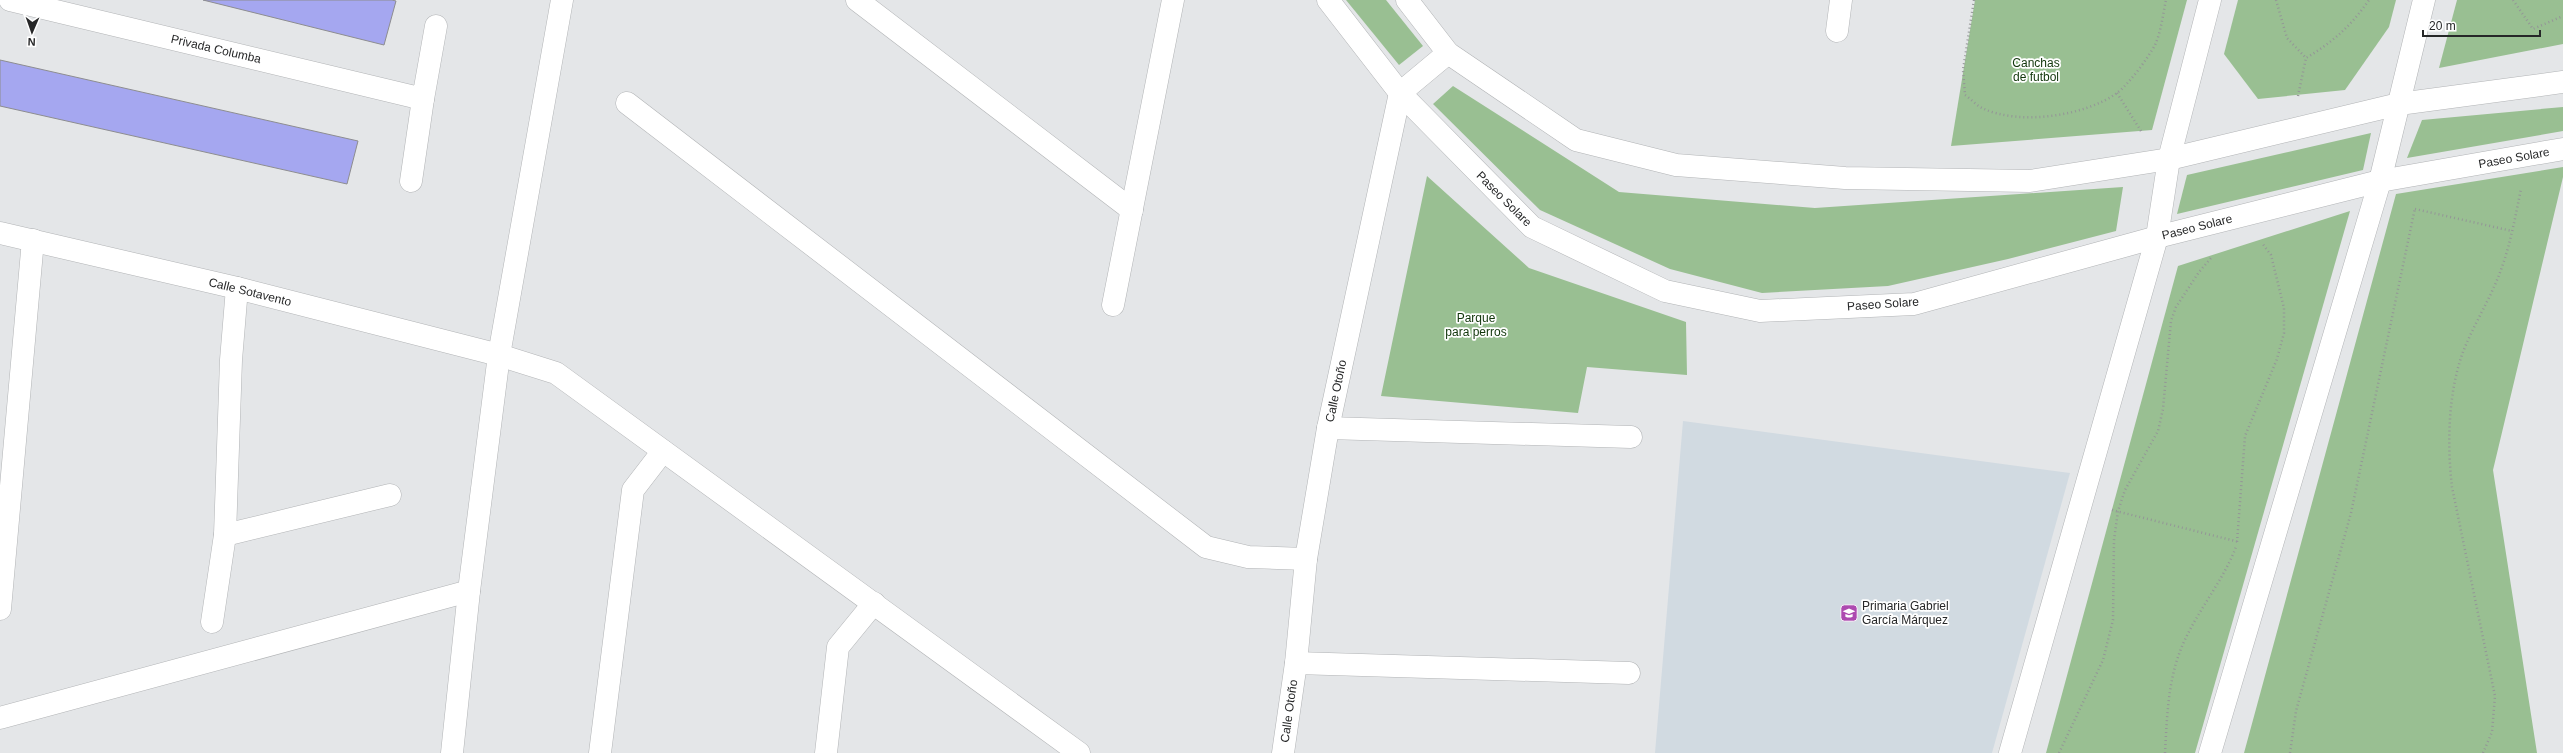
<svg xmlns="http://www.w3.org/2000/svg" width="2563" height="753" font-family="Helvetica,sans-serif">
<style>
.built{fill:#d1dae1}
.green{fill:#99bf92}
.building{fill:#a5a7f0;stroke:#8d8d90}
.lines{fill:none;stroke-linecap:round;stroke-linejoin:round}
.minor-casing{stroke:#b2b4b6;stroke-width:23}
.path{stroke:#949697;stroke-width:2.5;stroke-dasharray:1 3;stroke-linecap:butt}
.minor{stroke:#fff;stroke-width:22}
.labels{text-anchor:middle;stroke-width:3.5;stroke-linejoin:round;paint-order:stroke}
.street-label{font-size:12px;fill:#262728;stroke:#fff}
.park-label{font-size:12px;fill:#11360b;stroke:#fff}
.poi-label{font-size:12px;fill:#262728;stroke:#fff;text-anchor:start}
</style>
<rect width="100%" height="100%" fill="#e4e6e8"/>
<polygon class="built" points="1683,421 2070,473 1992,753 1655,753"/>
<g class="green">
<polygon points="1346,0 1386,0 1423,46 1399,65"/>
<polygon points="1975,0 2187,0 2152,130 1951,146"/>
<polygon points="2238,0 2396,0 2389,27 2345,90 2258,99 2224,54"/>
<polygon points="2457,0 2563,0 2563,44 2439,68"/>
<polygon points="1453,86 1619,192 1815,208 2123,187 2116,231 2008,259 1888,286 1762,293 1670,269 1540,210 1433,104"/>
<polygon points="2563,107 2563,131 2407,158 2422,120"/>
<polygon points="2371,133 2363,170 2177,214 2187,175"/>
<polygon points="2563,167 2563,177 2493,470 2537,753 2244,753 2396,194"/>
<polygon points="1427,176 1529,268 1686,322 1687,375 1587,367 1578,413 1381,396"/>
<polygon points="2350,211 2195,753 2046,753 2178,266"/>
</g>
<g class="building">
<polygon points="203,0 392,0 396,1 384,45"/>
<polygon points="0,60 358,141 347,184 0,106"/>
</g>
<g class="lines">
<defs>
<g id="minor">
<polyline points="10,0 423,99 436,26"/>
<polyline points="857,0 1132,210"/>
<polyline points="1328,0 1400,93 1532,227 1665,291 1760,311 1914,304 2157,237 2380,181 2563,149"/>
<polyline points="1407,0 1448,53 1576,140 1676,165 1845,178 2030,181 2169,159 2399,104 2563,82"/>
<polyline points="1837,31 1841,0"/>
<polyline points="627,103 1206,547 1248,557 1306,559"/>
<polyline points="411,181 423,99"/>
<polyline points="0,233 237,288 499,355 556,373 1079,753"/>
<polyline points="1113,305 1173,0"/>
<polyline points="1328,428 1631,437"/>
<polyline points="225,535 390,495"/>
<polyline points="0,609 33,240"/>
<polyline points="212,622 225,535 231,360 237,288"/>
<polyline points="1296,663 1629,673"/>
<polyline points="0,718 469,591"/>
<polyline points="452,753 469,591 499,355 562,0"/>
<polyline points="600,753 633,490 663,451"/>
<polyline points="826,753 838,647 874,603"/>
<polyline points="1283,753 1296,663 1306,559 1328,428 1400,93 1448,53"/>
<polyline points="2010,753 2157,237 2169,159 2210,0"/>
<polyline points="2210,753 2380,181 2424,0"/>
</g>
</defs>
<use href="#minor" class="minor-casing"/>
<g class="path">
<path d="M1974,0l-11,70 2,25c6,4 11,10 17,13 37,18 103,8 135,-15 12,-9 31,-35 38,-48 6,-13 8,-31 11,-45"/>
<path d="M2276,0l11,38 19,20c27,-16 45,-32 63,-58"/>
<polyline points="2513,0 2533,29 2563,16"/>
<polyline points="2117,93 2141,131"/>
<polyline points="2298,96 2306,58"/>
<polyline points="2415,209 2512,231"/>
<polyline points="2112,510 2239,542"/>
<polyline points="2237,542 2245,436 2277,359 2284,333 2284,308 2271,255 2262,243"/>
<polyline points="2059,753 2103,660 2113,620 2114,540 2118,511 2125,490 2158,431 2163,409 2171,321 2176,307 2199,272 2211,258"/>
<path d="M2165,753c2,-37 3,-75 18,-109 15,-34 40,-63 53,-97"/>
<polyline points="2290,753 2296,711 2351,513 2415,208"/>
<path d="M2483,753l9,-21 3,-36 -43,-209c-5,-43 -4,-94 11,-135 10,-26 26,-51 36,-77 11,-28 16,-57 22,-86"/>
</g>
<use href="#minor" class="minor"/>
</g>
<defs>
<symbol id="school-square" viewBox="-11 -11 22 22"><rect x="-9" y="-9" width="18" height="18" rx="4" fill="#ad4ab0" stroke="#fff"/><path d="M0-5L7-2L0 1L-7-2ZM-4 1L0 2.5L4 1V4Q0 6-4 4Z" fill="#fff"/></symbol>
</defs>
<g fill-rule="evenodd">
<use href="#school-square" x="1839" y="603" width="20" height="20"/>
</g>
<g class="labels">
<g class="street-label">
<text transform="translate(216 49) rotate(13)" y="4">Privada Columba</text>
<text transform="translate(2514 158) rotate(-10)" y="4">Paseo Solare</text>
<text transform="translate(1504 199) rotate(45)" y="4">Paseo Solare</text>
<text transform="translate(2197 227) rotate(-14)" y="4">Paseo Solare</text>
<text transform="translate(250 292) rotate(14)" y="4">Calle Sotavento</text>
<text transform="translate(1883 304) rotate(-4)" y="4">Paseo Solare</text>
<text transform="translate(1336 391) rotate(-78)" y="4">Calle Otoño</text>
<text transform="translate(1289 711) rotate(-82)" y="4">Calle Otoño</text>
</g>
<g class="park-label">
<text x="2036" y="67">Canchas<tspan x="2036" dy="14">de futbol</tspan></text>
<text x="1476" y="322">Parque<tspan x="1476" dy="14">para perros</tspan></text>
</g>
<g class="poi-label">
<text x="1862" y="610">Primaria Gabriel<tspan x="1862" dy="14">García Márquez</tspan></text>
</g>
</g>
<g transform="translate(32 32) rotate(182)" stroke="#ffffff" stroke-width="3" paint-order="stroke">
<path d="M0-3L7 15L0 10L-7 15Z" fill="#262728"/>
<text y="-6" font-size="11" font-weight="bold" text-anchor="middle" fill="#262728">N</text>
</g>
<path d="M2423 30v6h117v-6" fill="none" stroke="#262728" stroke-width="2"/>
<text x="2429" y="30" font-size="12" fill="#262728" stroke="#ffffff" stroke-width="3" paint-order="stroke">20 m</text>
</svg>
